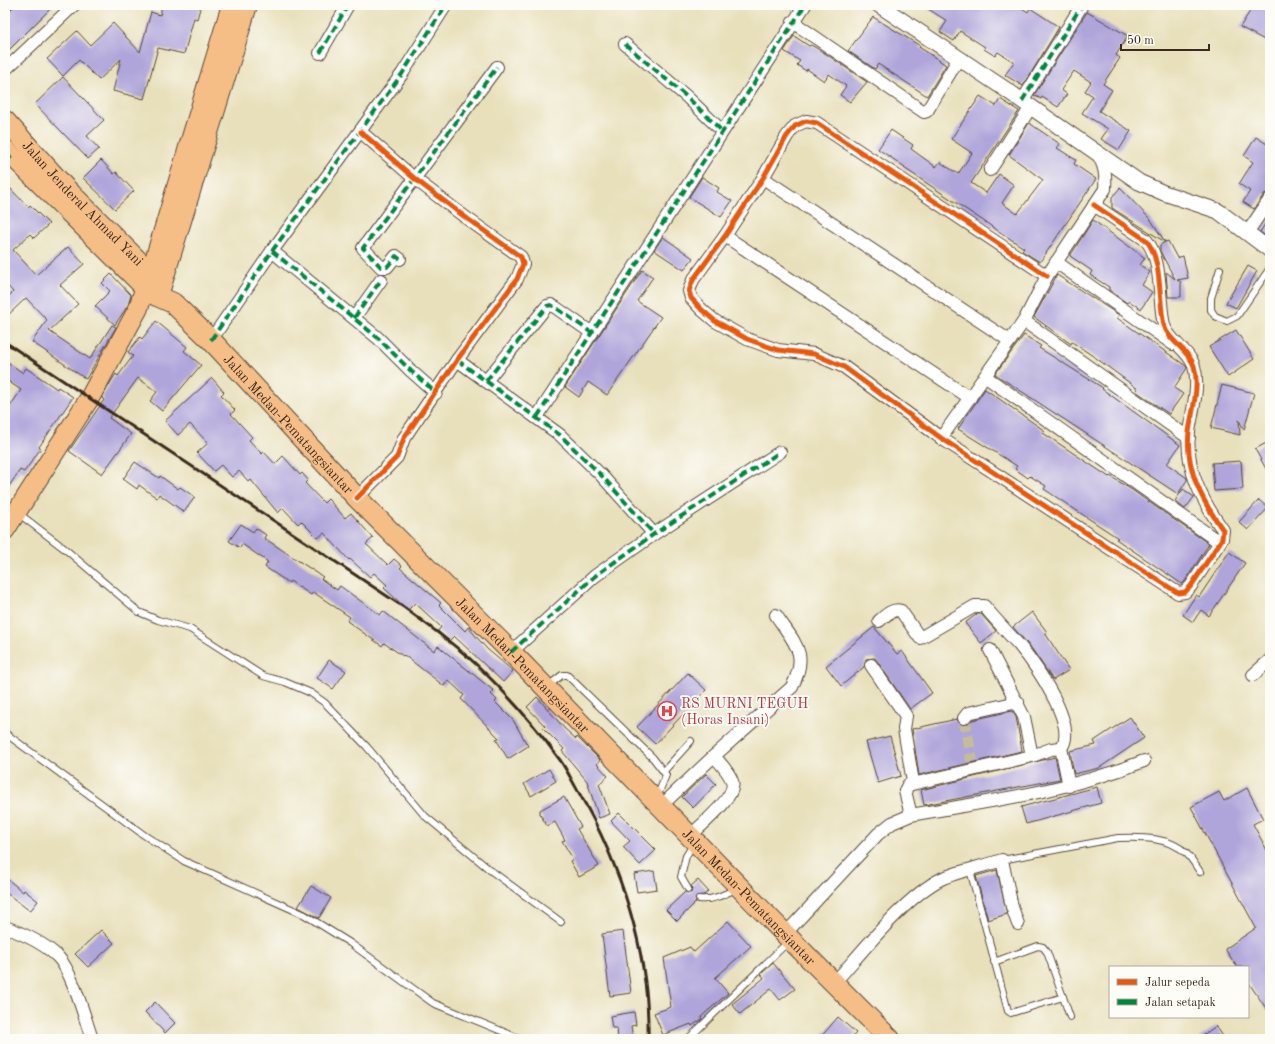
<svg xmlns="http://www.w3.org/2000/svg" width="1275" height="1044" font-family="'Old Standard TT',serif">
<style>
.building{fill:#afa5da}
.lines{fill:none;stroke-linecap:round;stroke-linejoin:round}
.minor-tunnel{stroke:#c5bc9c;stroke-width:12;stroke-dasharray:12 6;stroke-linecap:butt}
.service-casing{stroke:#554536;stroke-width:8}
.minor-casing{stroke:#554536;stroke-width:14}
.tertiary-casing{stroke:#554536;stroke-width:17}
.primary-casing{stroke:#554536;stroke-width:21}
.trunk-casing{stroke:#554536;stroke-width:22}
.service{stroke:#fff;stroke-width:6}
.minor{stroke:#fff;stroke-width:12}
.tertiary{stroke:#fff;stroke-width:15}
.primary{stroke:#f6be87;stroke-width:19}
.trunk{stroke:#f6be87;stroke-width:20}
.rail{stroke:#3b2a1e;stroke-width:3}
.quiet{stroke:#00873e;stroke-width:4;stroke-dasharray:8 4;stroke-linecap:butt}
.cycleway-casing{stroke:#fdfcf7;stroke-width:8}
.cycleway{stroke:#e8590c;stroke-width:5}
.labels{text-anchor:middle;stroke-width:3.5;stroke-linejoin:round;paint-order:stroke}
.street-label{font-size:14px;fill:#3b2a1e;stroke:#fdfcf7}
.health-label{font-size:14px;fill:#be3a42;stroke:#fdfcf7;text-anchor:start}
</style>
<rect width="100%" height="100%" fill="#fdfcf7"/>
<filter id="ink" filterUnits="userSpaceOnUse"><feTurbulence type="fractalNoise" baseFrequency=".025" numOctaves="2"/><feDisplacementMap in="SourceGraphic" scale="8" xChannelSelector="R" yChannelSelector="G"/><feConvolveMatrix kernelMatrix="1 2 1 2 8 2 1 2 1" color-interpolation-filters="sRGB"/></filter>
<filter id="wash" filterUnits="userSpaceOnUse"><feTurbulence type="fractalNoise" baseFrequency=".012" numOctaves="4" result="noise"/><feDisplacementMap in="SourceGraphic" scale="16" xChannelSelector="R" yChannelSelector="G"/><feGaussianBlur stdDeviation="0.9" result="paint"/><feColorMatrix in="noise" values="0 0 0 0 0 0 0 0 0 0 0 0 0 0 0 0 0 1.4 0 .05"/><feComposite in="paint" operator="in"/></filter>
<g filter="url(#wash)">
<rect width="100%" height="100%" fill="#e8e0bb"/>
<g id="blocks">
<g class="building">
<polygon points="15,5 54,5 5,54 5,15"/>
<polygon points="162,5 201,5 197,19 194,18 184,54 158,48 144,99 113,91 121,59 99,80 79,60 63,76 47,59 77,31 90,45 113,23 140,52 151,12 160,15"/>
<polygon points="922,5 946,5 954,10 957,5 1017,5 1028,12 1030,8 1059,27 1023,86 1005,75 1014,62 998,52 995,56 984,49 985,47 960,31 954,41 940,32 947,21"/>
<polygon points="1254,5 1270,5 1270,43 1240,27"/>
<polygon points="1087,12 1128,36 1116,55 1120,58 1103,84 1112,90 1099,111 1131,131 1119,150 1101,139 1108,129 1082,113 1093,96 1085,91 1091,82 1074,71 1061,90 1067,94 1058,107 1042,97 1041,99 1034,95"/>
<polygon points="873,17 909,39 920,46 919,47 946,65 927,96 878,64 875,69 848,51"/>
<polygon points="794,36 809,46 811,45 823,52 867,82 850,102 840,95 846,86 829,74 824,81 807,69 806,71 797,65 800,61 784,51"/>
<polygon points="63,77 104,120 87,136 99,149 88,159 35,104"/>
<polygon points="980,96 996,106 1000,99 1019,111 971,183 986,193 999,174 1014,185 1002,203 1017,214 1043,180 1009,155 1029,123 1060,144 1057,148 1076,160 1074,164 1096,179 1040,262 1022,251 1024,248 904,168 905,167 878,149 891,130 913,145 911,149 936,167 940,162 958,174 972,153 951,139"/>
<polygon points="1256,137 1270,146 1270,192 1264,194 1254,209 1243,202 1250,191 1239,184 1253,162 1244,156"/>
<polygon points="101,160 114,174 116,172 134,191 115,209 83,178"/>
<polygon points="702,177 719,188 717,192 732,201 721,217 689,197"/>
<polygon points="5,183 28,207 30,205 49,224 34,238 30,234 13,250 36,275 68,247 84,264 60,285 78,304 49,331 90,359 112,325 116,327 86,379 32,342 47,320 26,298 5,318 5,300 13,292 5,283"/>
<polygon points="1120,188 1151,220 1165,242 1168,241 1177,258 1183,256 1188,278 1177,280 1181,282 1181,297 1168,297 1166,272 1175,279 1160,251 1160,245 1165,242 1112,208 1112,197"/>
<polygon points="1270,212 1270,239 1260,232 1269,218 1267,217"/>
<polygon points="1093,220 1145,258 1140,265 1150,272 1142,285 1152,292 1141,309 1129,301 1127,303 1109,290 1109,287 1090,275 1092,271 1070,256"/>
<polygon points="663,237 693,258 684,270 654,250"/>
<polygon points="1248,266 1257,271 1236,308 1226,303"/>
<polygon points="642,270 653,277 637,301 661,317 607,395 588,382 579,397 565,387"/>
<polygon points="111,274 131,295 128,305 115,325 95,306 110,291 102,283"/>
<polygon points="1057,275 1119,315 1117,318 1186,366 1187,368 1174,388 1183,394 1169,414 1136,391 1138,389 1096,358 1072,342 1071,344 1034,317"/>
<polygon points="156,321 187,347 184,351 201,365 162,411 150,401 157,392 138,378 109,418 131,434 102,474 69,451 104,400 102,398 112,380 116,374 118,376 133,356 128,352 140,337 142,339"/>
<polygon points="1236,330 1254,359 1228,377 1209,347"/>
<polygon points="1024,335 1041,346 1039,348 1103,388 1102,389 1180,445 1167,464 1187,478 1187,480 1178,494 995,374"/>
<polygon points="5,360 23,373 26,368 57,389 58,387 73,397 39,447 41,448 32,461 24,472 20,470 5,492 5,414 21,390 5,379"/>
<polygon points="212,378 224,392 221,395 235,410 231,414 252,437 249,440 262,454 264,452 275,464 283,456 300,475 302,473 308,480 305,483 324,503 328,499 345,518 351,513 373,538 366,544 388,565 394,559 402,566 400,568 441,603 439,605 465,631 468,627 487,649 513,671 503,682 454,636 449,641 438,631 441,627 415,603 408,610 384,588 387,585 374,573 370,577 350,559 349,560 324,533 318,538 301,521 298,524 283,508 278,513 251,480 249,482 239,471 232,477 221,465 214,471 197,453 208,443 190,424 178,435 165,421"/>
<polygon points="1222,385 1254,393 1244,430 1239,420 1240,435 1211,428"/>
<polygon points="985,389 1045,431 1043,433 1109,477 1110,476 1132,490 1209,544 1185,581 1182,584 1157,567 1116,539 1118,538 1044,489 1046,486 1030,476 1028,478 1015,469 1017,466 958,429"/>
<polygon points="1270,441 1270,476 1255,449"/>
<polygon points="1241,461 1243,489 1214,491 1212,463"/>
<polygon points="135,462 159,478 160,476 178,489 180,487 195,497 184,512 159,494 157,498 139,485 137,489 123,479"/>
<polygon points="1183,489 1194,497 1185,509 1175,501"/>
<polygon points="1259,500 1268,508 1248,530 1239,522"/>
<polygon points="241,524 253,532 256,528 266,535 264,538 323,577 321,579 337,590 340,586 380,615 383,611 434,651 438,646 494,691 491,694 497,700 495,702 513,720 528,746 508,759 496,739 499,738 461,699 464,695 448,680 444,686 404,655 403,656 384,643 382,646 347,621 350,617 313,592 311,595 290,581 289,583 265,567 268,562 242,544 240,548 229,541"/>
<polygon points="1229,552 1245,563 1209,616 1201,610 1193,622 1183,615 1196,595 1199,597"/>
<polygon points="1032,612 1047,632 1045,633 1069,670 1053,680 1032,649 1013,627"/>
<polygon points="977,614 981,614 996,631 981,643 965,623"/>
<polygon points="874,627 897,654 902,651 932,693 910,709 875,658 866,659 864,667 841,686 826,666"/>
<polygon points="329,660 346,671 333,689 317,678"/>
<polygon points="688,673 706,690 655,744 637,727"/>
<polygon points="537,697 565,729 576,739 577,737 600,760 597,764 608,776 599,784 610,814 599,818 587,781 562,751 564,749 543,728 545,726 527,707"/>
<polygon points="1012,711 1016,717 1022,751 919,775 912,729 957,719 960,724 966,725 972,720"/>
<polygon points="1130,717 1144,738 1099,768 1074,774 1070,751 1096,745 1094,741"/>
<polygon points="890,736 901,776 878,783 866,742"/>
<polygon points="1055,757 1060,779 924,805 921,790"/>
<polygon points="549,769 556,781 531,796 524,784"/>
<polygon points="706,774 716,784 693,808 682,797"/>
<polygon points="1097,787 1101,803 1026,824 1021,807"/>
<polygon points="1247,788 1263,819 1253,824 1270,856 1270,1014 1248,982 1248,967 1237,967 1225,949 1256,928 1191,807 1219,792 1224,801"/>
<polygon points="564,797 581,827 577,829 599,866 579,877 570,861 573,859 562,841 565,840 555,822 547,826 540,814 540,810"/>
<polygon points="619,813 656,850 640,865 623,847 630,841 611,821"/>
<polygon points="997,870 1007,914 988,920 976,876"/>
<polygon points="654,871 657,889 637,892 634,874"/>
<polygon points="5,877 23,892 24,890 38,901 30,911 5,892"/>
<polygon points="698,880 708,891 704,895 696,896 696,902 677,921 666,910 685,892 691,893 692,889 691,886"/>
<polygon points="311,886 331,898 319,918 298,907"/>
<polygon points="728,921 751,946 715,978 728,993 701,1017 702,1019 692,1026 691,1024 663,1035 654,1013 671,1007 664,958 690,947 694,952"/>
<polygon points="101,930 114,943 88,967 75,954"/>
<polygon points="623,931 631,993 610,996 602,934"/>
<polygon points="773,963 795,989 780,1000 771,989 740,1014 732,1004 764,978 761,974"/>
<polygon points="155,1002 175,1023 165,1033 145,1012"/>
<polygon points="634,1012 636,1025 631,1026 633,1039 618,1039 617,1028 612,1028 610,1016"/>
<polygon points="838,1017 856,1033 851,1039 819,1039"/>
<polygon points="1216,1026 1225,1039 1198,1039"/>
</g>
</g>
</g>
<g filter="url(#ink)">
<use href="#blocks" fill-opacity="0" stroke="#554536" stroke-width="1"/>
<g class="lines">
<polyline class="minor-tunnel" points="964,718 972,761"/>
<defs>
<g id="service">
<polyline points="5,8 9,5"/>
<polyline points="1220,269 1211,298 1211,310 1215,316 1227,321 1237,316 1270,268"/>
<polyline points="18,513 65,549 139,612 158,620 190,629 263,676 285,682 311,693 325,703 367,747 425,816 490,870 561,922"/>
<polyline points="548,686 562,675 567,675 653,758 666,775 657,797"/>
<polyline points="5,733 144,835 184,861 305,915 350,943 433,1003 521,1039"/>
<polyline points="664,771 691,741"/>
<path d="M1002,860l116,-22c23,-1 53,-1 69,16 5,5 9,12 13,18"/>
<polyline points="970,870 1008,1011 1011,1013 1063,997 1070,1017"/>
<polyline points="688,889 681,877 686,856 694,843"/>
<path d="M699,899c13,2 26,-5 37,-10"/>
<polyline points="994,962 1038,946 1043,947 1047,952 1063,997"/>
<polyline points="688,1039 789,941"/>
</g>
<g id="minor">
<polyline points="793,22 924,112 927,111 959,58"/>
<polyline points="625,44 687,97 722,131"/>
<polyline points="320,53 348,5"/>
<polyline points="5,70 74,5"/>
<polyline points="1022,101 1082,5"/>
<polyline points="990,170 1031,107"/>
<polyline points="763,178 1010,341"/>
<polyline points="1247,233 1270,199"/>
<polyline points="725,236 970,398"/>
<polyline points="272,251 378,338 411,371 436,393"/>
<polyline points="400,259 396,256 387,267 381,267 363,248 497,67"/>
<polyline points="1056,262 1173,344"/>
<path d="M1047,276l-230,-153 -11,-2 -11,5 -8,10 -24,42 -38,58 -32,44 -4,11 2,7 11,12 13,11 32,18 31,11 36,4 30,13 97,71 237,155 7,-1 6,-6 31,-47 1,-9c-21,-29 -38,-61 -34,-98 3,-21 11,-46 5,-66 -5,-16 -26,-25 -30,-41 -6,-26 -1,-65 -18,-85l-52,-35"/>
<polyline points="354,318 381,280"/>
<polyline points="1024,321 1189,438"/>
<polyline points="211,340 272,251 402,74 446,5"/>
<polyline points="457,360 560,435 601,475 654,534"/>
<polyline points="986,377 1219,542"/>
<polyline points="486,381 547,306 551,305 555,307 592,333"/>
<polyline points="537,417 805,5"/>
<path d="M941,438l83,-117 23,-45 58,-87c1,-15 0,-23 -8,-36"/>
<polyline points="357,498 397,457 404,438 457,360 517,279 523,264 521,257 469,220 415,179 361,132"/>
<path d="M879,621c6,-5 13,-13 22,-10l19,27 55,-32h9c11,13 23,26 35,39 15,18 60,81 42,103"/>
<polyline points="990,650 1024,717 1032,756"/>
<polyline points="511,652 595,576 654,534 780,452"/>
<polyline points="871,665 906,716 904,729 913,782"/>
<polyline points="1253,675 1270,660"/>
<polyline points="964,718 968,713 1018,702"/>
<polyline points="661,806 714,756"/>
<polyline points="911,815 905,791 908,785 1032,756 1051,749 1061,748 1069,786"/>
<path d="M690,836c10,-10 48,-40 42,-55 -3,-9 -12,-18 -18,-25l78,-69c17,-34 3,-43 -16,-72"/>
<path d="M5,927c19,7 39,16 53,30 14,14 27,62 34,82"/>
<path d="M785,934l93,-100 14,-11 19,-8c79,-14 158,-24 233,-54"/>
<path d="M834,983c28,-31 70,-85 107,-104 14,-7 44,-13 61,-19l10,47 6,17"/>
</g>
<polyline id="tertiary" points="879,5 1005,89 1139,182 1164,193 1218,211 1270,250"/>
<g id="primary">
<path id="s1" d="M5,120l61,68 87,87"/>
<polyline points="5,149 145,288 138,309 89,399 5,530"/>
</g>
<g id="trunk">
<path id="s2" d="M232,5l-76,252 -3,18 -8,13 10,7 18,8 38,37 146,158 154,154 274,282 105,105"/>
<polyline points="161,286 247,5"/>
</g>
</defs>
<use href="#service" class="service-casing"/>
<use href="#minor" class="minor-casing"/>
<use href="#tertiary" class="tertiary-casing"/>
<use href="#primary" class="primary-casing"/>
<use href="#trunk" class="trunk-casing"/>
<use href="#service" class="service"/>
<use href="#minor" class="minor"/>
<use href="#tertiary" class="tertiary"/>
<use href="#primary" class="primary"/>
<use href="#trunk" class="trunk"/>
<path class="rail" d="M5,342l400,266c25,19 51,37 74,59 29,28 57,60 81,93 7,10 12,21 18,31 43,74 72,162 70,248"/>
<g class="quiet">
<polyline points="625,44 687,97 722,131"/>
<polyline points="320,53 348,5"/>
<polyline points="1022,101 1082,5"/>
<polyline points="5,161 12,156"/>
<polyline points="272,251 378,338 411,371 436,393"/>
<polyline points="400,259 396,256 387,267 381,267 363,248 497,67"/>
<polyline points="354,318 381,280"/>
<polyline points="211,340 272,251 402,74 446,5"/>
<polyline points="457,360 560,435 601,475 654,534"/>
<polyline points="486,381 547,306 551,305 555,307 592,333"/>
<polyline points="537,417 805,5"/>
<polyline points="511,652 595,576 654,534 780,452"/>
</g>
<defs>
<g id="cycleway">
<path d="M1047,276l-230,-153 -11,-2 -11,5 -8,10 -24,42 -38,58 -32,44 -4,11 2,7 11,12 13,11 32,18 31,11 36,4 30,13 97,71 237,155 7,-1 6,-6 31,-47 1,-9c-21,-29 -38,-61 -34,-98 3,-21 11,-46 5,-66 -5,-16 -26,-25 -30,-41 -6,-26 -1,-65 -18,-85l-52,-35"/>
<polyline points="357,498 397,457 404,438 457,360 517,279 523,264 521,257 469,220 415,179 361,132"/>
</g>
</defs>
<use href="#cycleway" class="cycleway-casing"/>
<use href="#cycleway" class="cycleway"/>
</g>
</g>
<defs>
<symbol id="hospital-ring" viewBox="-11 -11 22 22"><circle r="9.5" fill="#fdfcf7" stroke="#e0444e" stroke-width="1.5"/><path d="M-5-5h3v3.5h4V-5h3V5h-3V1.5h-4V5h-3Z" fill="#e0444e"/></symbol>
</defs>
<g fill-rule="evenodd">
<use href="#hospital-ring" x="656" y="700" width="22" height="22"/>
</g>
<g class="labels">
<g class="street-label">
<text dy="5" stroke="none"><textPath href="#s1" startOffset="114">Jalan Jenderal Ahmad Yani</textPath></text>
<text dy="5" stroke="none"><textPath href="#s2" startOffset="496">Jalan Medan-Pematangsiantar</textPath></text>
<text dy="5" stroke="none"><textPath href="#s2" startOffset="832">Jalan Medan-Pematangsiantar</textPath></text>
<text dy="5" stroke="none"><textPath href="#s2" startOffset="1156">Jalan Medan-Pematangsiantar</textPath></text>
</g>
<g class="health-label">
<text x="681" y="708">RS MURNI TEGUH<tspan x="681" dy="16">(Horas Insani)</tspan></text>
</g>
</g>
<rect width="1275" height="1044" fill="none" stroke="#fdfcf7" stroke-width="20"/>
<rect x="1109" y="966" width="140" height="52" fill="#fdfcf7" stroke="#afa8a0"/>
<rect x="1117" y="979" width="20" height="6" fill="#e8590c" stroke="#afa8a0"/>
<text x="1145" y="986" font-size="12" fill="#3b2a1e">Jalur sepeda</text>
<rect x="1117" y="999" width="20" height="6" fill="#00873e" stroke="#afa8a0"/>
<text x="1145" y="1006" font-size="12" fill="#3b2a1e">Jalan setapak</text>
<path d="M1121 44v6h88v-6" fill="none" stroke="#3b2a1e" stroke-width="2"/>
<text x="1127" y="44" font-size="12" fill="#3b2a1e" stroke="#fdfcf7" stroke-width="3" paint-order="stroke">50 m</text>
</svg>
